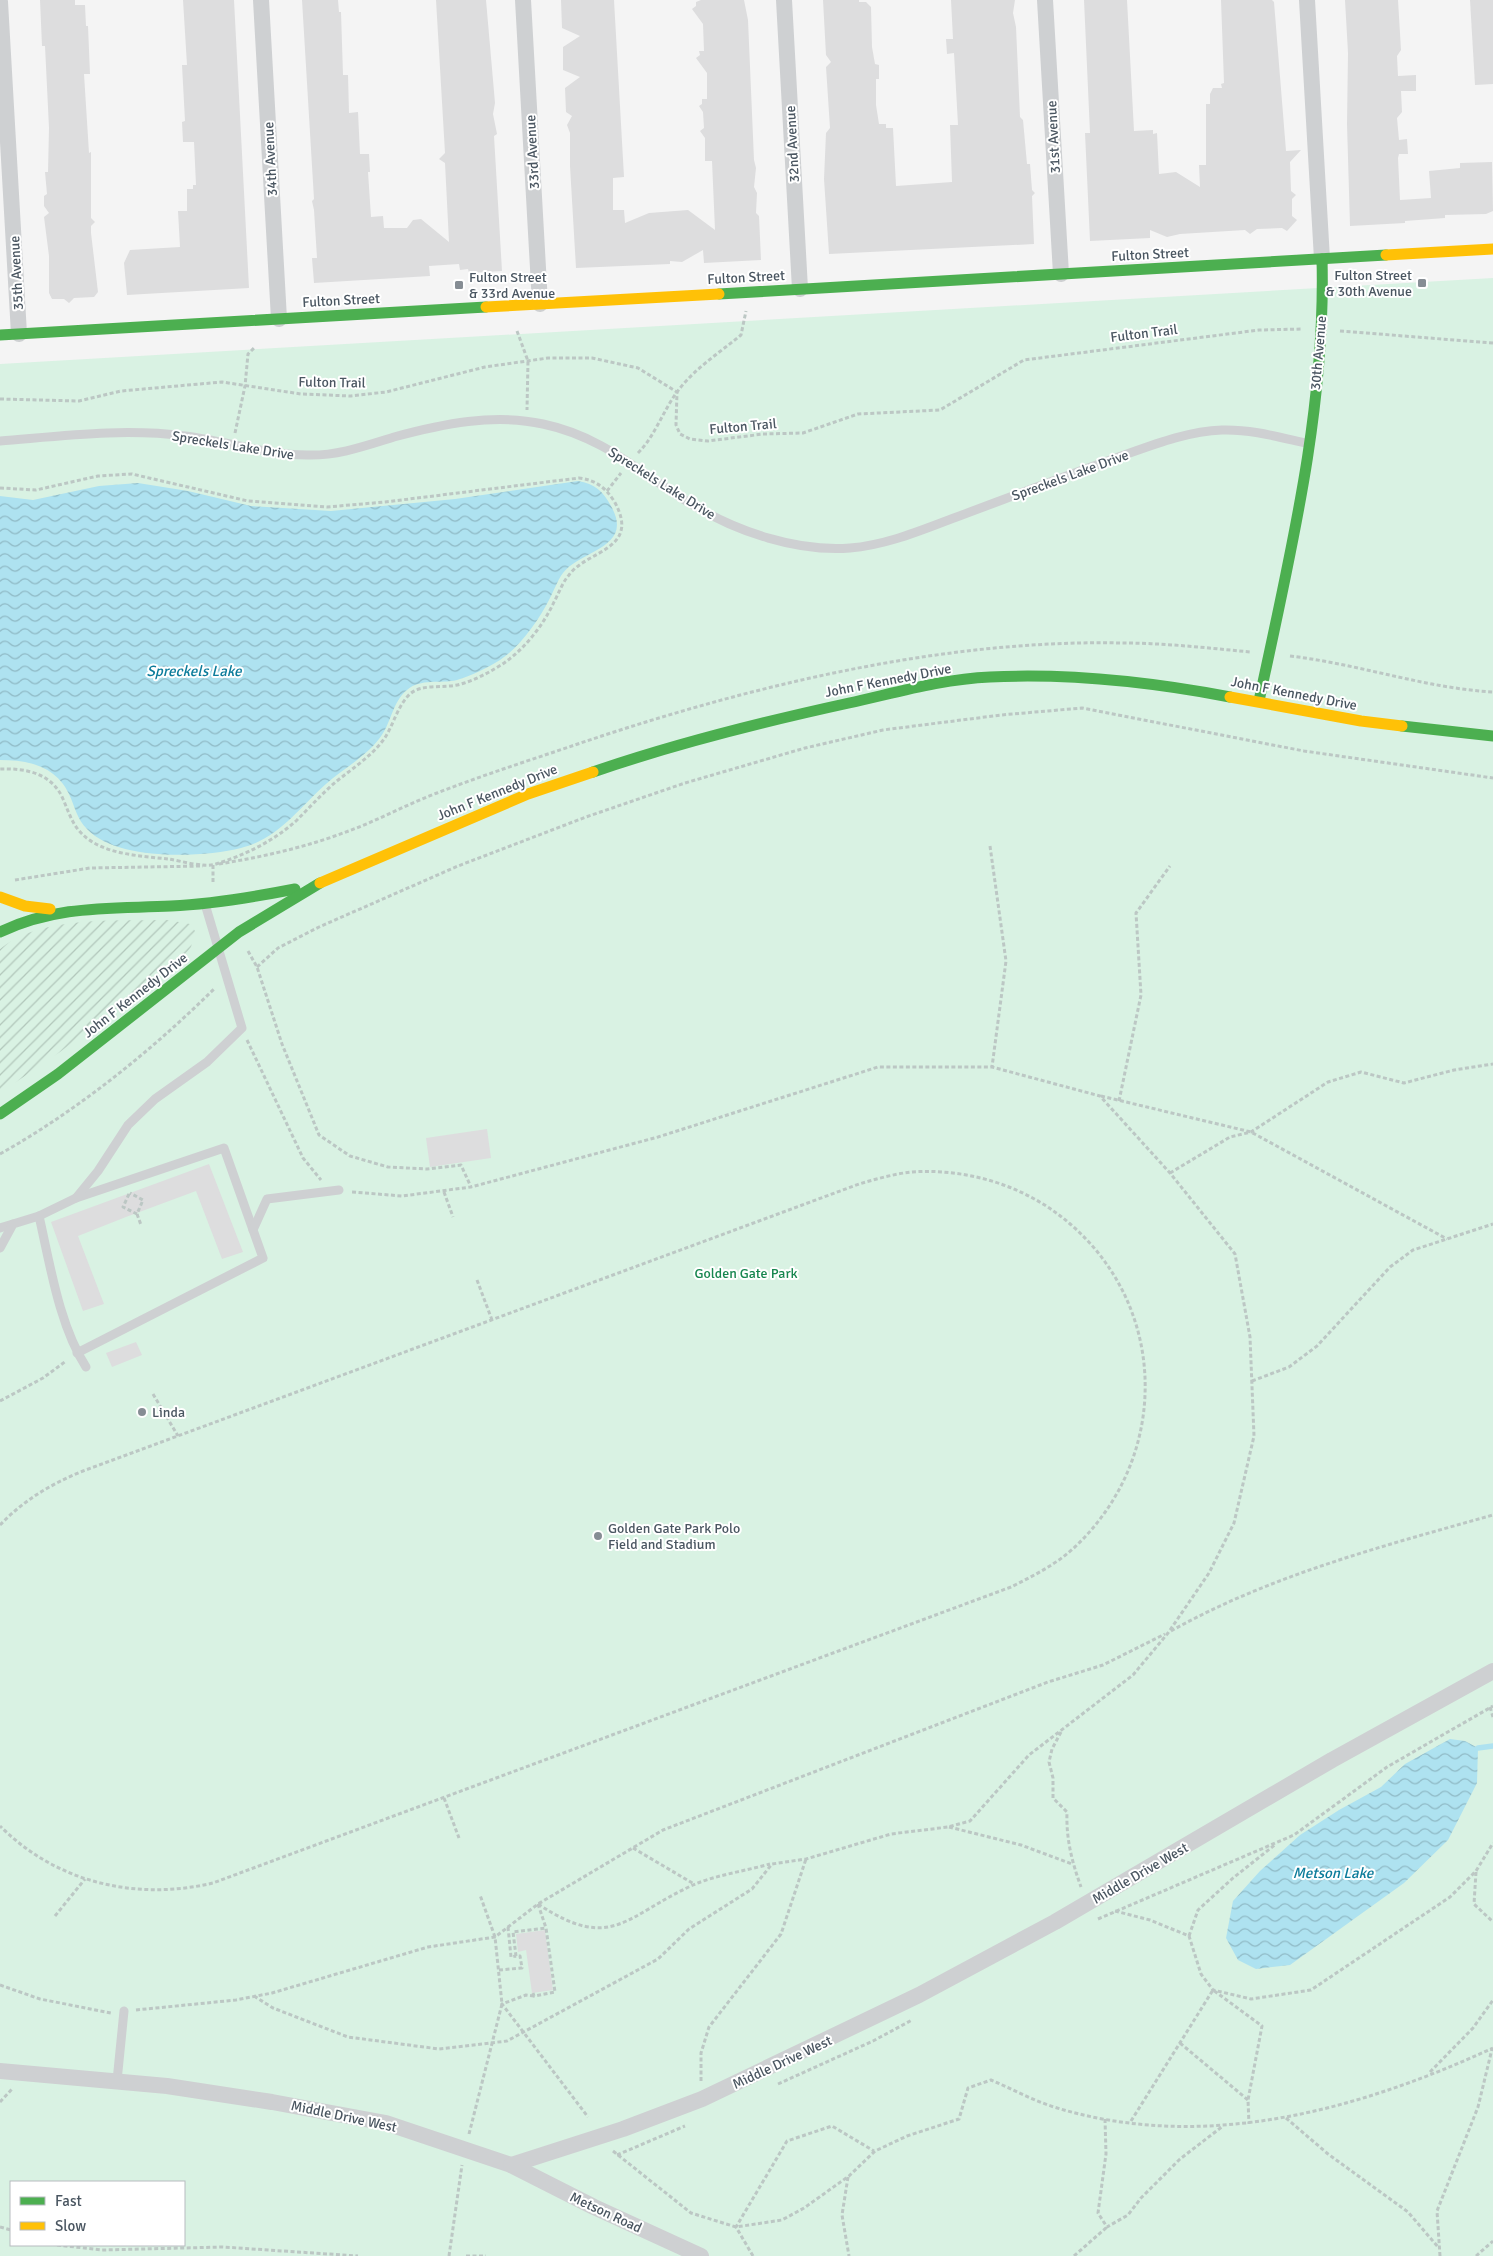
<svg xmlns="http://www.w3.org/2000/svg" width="1493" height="2256" font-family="Signika,sans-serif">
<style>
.park{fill:#d9f2e3;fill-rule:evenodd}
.garden{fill:url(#garden-furrows)}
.water{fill:url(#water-waves)}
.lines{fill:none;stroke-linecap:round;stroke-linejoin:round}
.stream{stroke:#aee2f0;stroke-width:5.5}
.building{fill:#ddddde}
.path{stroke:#bcc7c4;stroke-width:3;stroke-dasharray:4 2.5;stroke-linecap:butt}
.lane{stroke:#ced0d2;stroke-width:9}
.street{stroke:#ced0d2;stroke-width:16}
.fast{stroke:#4caf50;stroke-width:11}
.slow{stroke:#ffc107;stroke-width:11}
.poi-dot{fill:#868d94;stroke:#fff;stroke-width:2}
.labels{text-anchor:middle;stroke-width:4;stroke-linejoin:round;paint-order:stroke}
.street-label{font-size:14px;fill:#4a5661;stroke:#fff}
.poi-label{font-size:14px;fill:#4a5661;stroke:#fff;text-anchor:start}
.park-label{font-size:14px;fill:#17864f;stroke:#fff}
.water-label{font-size:15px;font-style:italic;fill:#0c7c9b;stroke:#fff}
</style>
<defs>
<pattern id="garden-furrows" width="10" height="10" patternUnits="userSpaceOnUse" patternTransform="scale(1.25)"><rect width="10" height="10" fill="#d9f2e3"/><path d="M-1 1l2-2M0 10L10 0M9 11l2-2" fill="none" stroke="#b2c7bb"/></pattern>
<pattern id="water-waves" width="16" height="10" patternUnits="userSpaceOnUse" patternTransform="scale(1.25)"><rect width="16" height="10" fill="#aee2f0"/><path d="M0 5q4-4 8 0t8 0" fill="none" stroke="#90bac6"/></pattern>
</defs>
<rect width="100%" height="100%" fill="#f4f4f4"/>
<path class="park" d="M1493,278v1978h-1493v-1892zM11,2182h173v63h-173z"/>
<path class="garden" d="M168,920l22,4 5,7 -4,16 -8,10 -123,95 -60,41v-144c40,-34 118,-28 168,-29z"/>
<g class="water">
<path d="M578,481c17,3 25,10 33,25 24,42 -31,44 -48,67 -6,8 -9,18 -14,27 -11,21 -29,47 -49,60 -13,8 -29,16 -43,20 -16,4 -37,-2 -50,10 -15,12 -16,35 -28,49 -14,18 -36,30 -53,45 -27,24 -48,55 -85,64 -40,10 -124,13 -154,-19 -10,-10 -12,-22 -18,-35 -13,-28 -41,-34 -69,-34v-264l33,4 66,-14 39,-3 50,8 63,15 80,5 124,-12z"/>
<polygon points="1450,1739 1465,1741 1478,1748 1477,1783 1448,1840 1404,1883 1290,1965 1256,1969 1238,1960 1226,1938 1233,1901 1260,1871 1300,1835 1339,1810 1381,1787 1405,1764"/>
</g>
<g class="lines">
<polyline class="stream" points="1478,1748 1493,1746"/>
</g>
<g class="building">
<polygon points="40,0 75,0 75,5 85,5 86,26 88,26 90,74 84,74 89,153 91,152 91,218 95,222 91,226 91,233 98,292 94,297 74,298 69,303 64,299 52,299 49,293 49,256 44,217 49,213 44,206 44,196 47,194 45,172 48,172 49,128 45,46 42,46"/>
<polygon points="183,0 234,0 249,288 127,295 124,263 130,250 180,247 178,211 187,211 187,189 193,189 193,185 196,185 194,142 183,142 182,122 185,121 182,65 187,65"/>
<polygon points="302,0 338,0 339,12 341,12 343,75 348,75 349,113 358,112 360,154 369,154 370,172 368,172 371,217 383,216 384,228 407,228 413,220 421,219 449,242 445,163 439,159 445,153 436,0 486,0 495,103 493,114 497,134 494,136 502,271 469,273 468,269 460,270 459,264 429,266 430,276 314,283 312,258 317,258 314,210 312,201 314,199"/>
<polygon points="561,0 614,0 624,177 613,178 613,210 624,210 625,223 649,213 688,210 715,230 712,161 705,161 705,138 700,131 704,128 703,112 699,106 702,104 702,99 707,99 707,73 696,58 700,55 699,51 704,51 703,24 692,9 696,6 696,2 701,0 744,0 748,20 754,160 756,168 754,187 757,193 756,213 759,216 761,260 704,263 703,250 682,262 670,261 670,264 576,268 570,166 570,133 567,125 572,116 566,112 565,88 580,77 563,70 563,47 580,36 562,28"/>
<polygon points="823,0 859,0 859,2 866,2 871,7 872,47 875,64 879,65 879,79 876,79 876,105 879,124 886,124 886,128 893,128 896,186 952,182 950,125 958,125 954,53 947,54 946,39 953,39 951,0 1015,0 1013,13 1016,27 1020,117 1023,120 1027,164 1030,164 1032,190 1035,193 1032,196 1034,244 829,254 824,179 826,133 830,128 826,67 831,62 826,55"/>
<polygon points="1084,0 1127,0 1134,131 1153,130 1153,134 1157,133 1159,174 1176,172 1200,187 1199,165 1206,165 1206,104 1210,104 1210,94 1213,88 1222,88 1221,84 1224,83 1221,0 1272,0 1274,2 1286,151 1301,150 1290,162 1291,191 1296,195 1292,199 1292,216 1297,220 1287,231 1282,228 1257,229 1250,234 1245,230 1180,234 1167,237 1150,230 1150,238 1090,241 1085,133 1090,133"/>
<polygon points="1345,0 1398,0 1401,50 1397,56 1398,76 1416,75 1416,91 1401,91 1402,112 1397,118 1399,140 1407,139 1408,154 1399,154 1398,158 1400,200 1431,198 1429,171 1460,168 1460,163 1492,162 1493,211 1486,214 1445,215 1445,218 1405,221 1405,223 1350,226 1347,124 1348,53"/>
<polygon points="1470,0 1493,0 1493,84 1475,85"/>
<polygon points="487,1129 491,1158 430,1167 426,1138"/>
<polygon points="209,1164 243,1252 222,1259 196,1191 126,1217 78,1236 104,1304 83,1311 51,1222"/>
<polygon points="136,1342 142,1355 112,1367 106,1353"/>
<polygon points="545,1930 553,1990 532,1993 526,1950 518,1952 516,1934"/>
</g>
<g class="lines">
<g class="path">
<polyline points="517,331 528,361 527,410"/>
<polyline points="1340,331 1493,343"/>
<polyline points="0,399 79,401 121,391 222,382 301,394 351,396 386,392 485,367 548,358 592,358 638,368 677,392 676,425 680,434 690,439 708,441 763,434 803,433 858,414 940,410 1024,360 1259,330 1302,329"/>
<polyline points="235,433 245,386 248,354 255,347"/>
<path d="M638,453c17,-17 25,-42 39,-61 17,-23 42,-39 64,-57l5,-24"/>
<path d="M0,488l36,2 62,-14 34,-2 116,27 79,6 58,-5 194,-24c16,2 26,9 35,23 28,49 -27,49 -45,74 -7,8 -10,18 -15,27 -11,24 -31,49 -53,63 -13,8 -26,15 -40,19 -16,5 -39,-1 -51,10 -14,13 -17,35 -29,49 -14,17 -34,29 -50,43 -12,11 -23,23 -34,34 -23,21 -52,35 -81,44 -12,4 -34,-3 -48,-5 -26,-3 -58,-4 -80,-20 -15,-11 -18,-24 -25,-40 -11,-26 -38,-31 -63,-30"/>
<polyline points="607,491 621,473"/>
<path d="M1290,656c69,8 134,32 203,36"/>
<polyline points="990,846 1006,961 992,1067"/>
<path d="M219,864c42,-7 84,-16 124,-31 32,-11 62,-28 94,-40 41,-16 84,-30 126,-44 175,-60 373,-110 559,-106 43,0 86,5 128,9"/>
<polyline points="213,865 213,882"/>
<polyline points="15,880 90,868 203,866"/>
<polyline points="248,951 257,967 282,1044 319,1135 350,1156 388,1167 427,1169 461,1165 471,1187"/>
<polyline points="257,967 278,948 319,927 458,866 586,817 685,783 805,748 883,730 1001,715 1082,708 1304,751 1493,778"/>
<polyline points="247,1040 303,1158 321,1180"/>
<polyline points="1101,1096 1251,1132 1447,1239"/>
<polyline points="1119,1101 1141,995 1136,913 1170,866"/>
<path d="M0,1154c78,-44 150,-102 214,-165"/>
<polyline points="1170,1173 1230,1137 1251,1132 1328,1082 1361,1072 1404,1083 1454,1070 1493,1064"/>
<polyline points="444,1192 453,1217"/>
<polyline points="129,1194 123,1207 137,1214 143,1200 130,1193"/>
<polyline points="137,1214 141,1225"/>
<polyline points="477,1280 492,1320"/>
<polyline points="1252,1381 1289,1367 1317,1346 1390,1267 1413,1250 1493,1224"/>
<polyline points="153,1394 178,1436"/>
<polyline points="0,1401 43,1378 66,1361"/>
<path d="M0,1525c24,-25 51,-41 83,-54l776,-287c17,-5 35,-10 52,-12 57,-4 115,14 158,51 99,84 101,231 9,321 -19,19 -43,31 -67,43l-798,296c-77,18 -156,0 -213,-57"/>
<path d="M1171,1631c100,-56 212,-85 322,-116"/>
<polyline points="1490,1707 1493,1717"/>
<path d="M1061,1732l-9,17 -3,13 4,16v20l14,14c-1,27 5,50 14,75"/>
<polyline points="444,1798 459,1838"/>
<polyline points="949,1827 1021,1845 1072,1864"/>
<polyline points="633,1848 694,1884"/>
<polyline points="1476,1872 1474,1904 1493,1922"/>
<path d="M538,1904c74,49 87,12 155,-19 23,-10 52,-14 77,-21"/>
<polyline points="538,1904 546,1928"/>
<polyline points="1115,1911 1150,1920 1189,1936 1201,1974 1213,1990 1251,1999 1311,1990 1450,1897 1476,1871 1493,1843"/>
<polyline points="55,1916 85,1879"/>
<polyline points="1098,1919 1294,1835 1387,1767 1493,1706"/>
<polyline points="508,1927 511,1957 516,1956"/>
<polyline points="1189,1936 1198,1910 1233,1878 1276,1844"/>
<polyline points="499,1970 522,1968 520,1956 516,1956 513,1932 546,1928 555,1992 534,1996 533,1993"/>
<polyline points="0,1985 40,1999 111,2013"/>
<polyline points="254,1996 273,2008 348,2037 439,2049 507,2041 658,1959 689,1929 752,1889 772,1864 806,1859 891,1834 948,1827 970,1821 1029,1755 1133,1675 1168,1633 1209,1573 1234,1523 1254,1436 1250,1337 1235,1254 1170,1173 1100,1096 992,1067 878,1067 658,1137 471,1187 402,1196 352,1192"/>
<polyline points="534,1996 526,1995 502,2004 588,2117"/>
<polyline points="136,2010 236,2000 272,1993 428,1947 495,1937 538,1904 663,1830 1048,1682 1103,1665 1165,1634"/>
<polyline points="1180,2043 1248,2100"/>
<polyline points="1430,2072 1473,2028 1493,2000"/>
<polyline points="701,2081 701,2053 709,2027 781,1934 806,1859"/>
<polyline points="778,2084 873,2041 912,2020"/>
<polyline points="0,2102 12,2089"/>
<polyline points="1286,2118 1328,2154 1408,2212 1438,2247"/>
<polyline points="1105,2119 1106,2154 1098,2213 1107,2227 1128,2215 1141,2198 1180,2159 1223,2126"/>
<polyline points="1131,2121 1213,1990 1262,2026 1248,2100 1249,2124"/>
<polyline points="469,2134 502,2004 495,1937 480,1895"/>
<path d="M613,2151l78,62 45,14 46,-7 22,-12 45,-32 26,-25 32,-15 52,-17 9,-31 23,-8c21,9 41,20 63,27 148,46 302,4 439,-59"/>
<polyline points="617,2155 685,2126"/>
<polyline points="848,2177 842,2215 849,2256"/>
<polyline points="0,2227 11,2230"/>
<polyline points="57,2245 102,2250 223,2247 358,2256"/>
<polyline points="449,2256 462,2165"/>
<polyline points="466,2256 486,2256"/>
<polyline points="753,2256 736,2227 787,2141 832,2126 874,2151"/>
<polyline points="1074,2256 1107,2227"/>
<polyline points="1440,2256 1437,2211 1478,2107 1492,2049"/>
<polyline points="1476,2256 1493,2241"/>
</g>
<g class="lane">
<path d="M0,441c62,-5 123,-13 185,-5 41,5 81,19 122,19 30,1 58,-9 87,-18 48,-13 100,-24 149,-13 62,13 99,51 150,81 45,27 104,47 157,43 39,-3 76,-20 112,-33 51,-19 103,-39 154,-57 34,-12 71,-27 106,-28 30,-1 60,8 88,14"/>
<polyline points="76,1198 224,1148 263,1258 77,1353"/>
<path d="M39,1216c11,48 20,109 47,151"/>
<polyline points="0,1228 13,1224"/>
<polyline points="253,1230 267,1199 339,1190"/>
<polyline points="0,1248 13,1224 39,1216 76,1198 98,1171 128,1125 155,1099 207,1062 242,1028 205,904"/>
<polyline points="117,2081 124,2011"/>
</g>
<g class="street">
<polyline points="261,0 279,319"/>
<polyline points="523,0 540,304"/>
<polyline points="784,0 800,289"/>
<polyline points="1045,0 1061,274"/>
<polyline points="1307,0 1322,259"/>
<polyline points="0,2 19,334"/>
<polyline points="0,2071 167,2086 272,2102 386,2123 511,2165 594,2207 701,2256"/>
<polyline points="511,2165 623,2129 702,2099 919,1995 1055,1922 1332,1760 1493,1671"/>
</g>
<g class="fast">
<polyline points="719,294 1386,255"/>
<polyline points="0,335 486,307"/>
<path d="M1259,701c31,-146 67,-292 63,-442"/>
<polyline points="1402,726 1493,736"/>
<path d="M593,772c84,-29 169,-50 256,-69 46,-10 93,-24 141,-26 81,-4 161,5 240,20"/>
<path d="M0,932c57,-27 109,-23 171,-26 42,-2 83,-9 124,-17"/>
<polyline points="0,1114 58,1074 239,932 320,883"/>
</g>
<g class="slow">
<polyline points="1386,255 1493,249"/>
<polyline points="486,307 719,294"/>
<polyline points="1230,697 1361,721 1402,726"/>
<polyline points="320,883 528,794 593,772"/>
<polyline points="0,897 25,906 50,909"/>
</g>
</g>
<g class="poi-dot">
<rect x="1417" y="278" width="10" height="10" rx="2.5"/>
<rect x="454" y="280" width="10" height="10" rx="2.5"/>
<circle cx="142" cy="1412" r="5"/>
<circle cx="598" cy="1536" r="5"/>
</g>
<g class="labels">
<g class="street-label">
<text transform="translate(1053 137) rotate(-93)" y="5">31st Avenue</text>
<text transform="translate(792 144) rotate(-93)" y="5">32nd Avenue</text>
<text transform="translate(532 152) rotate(-93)" y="5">33rd Avenue</text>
<text transform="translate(270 159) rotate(-93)" y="5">34th Avenue</text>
<text transform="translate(1150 254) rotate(-3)" y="5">Fulton Street</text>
<text transform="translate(16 273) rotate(-93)" y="5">35th Avenue</text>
<text transform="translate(746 277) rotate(-3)" y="5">Fulton Street</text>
<text transform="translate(341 300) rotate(-3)" y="5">Fulton Street</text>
<text transform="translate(1144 333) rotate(-7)" y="5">Fulton Trail</text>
<text transform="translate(1318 353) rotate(-85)" y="5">30th Avenue</text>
<text transform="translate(332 382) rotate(1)" y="5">Fulton Trail</text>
<text transform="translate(743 426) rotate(-5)" y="5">Fulton Trail</text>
<text transform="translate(233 445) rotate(9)" y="5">Spreckels Lake Drive</text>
<text transform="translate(1070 475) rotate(-20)" y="5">Spreckels Lake Drive</text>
<text transform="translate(662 483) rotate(32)" y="5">Spreckels Lake Drive</text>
<text transform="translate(888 680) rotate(-11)" y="5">John F Kennedy Drive</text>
<text transform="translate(1294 693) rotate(11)" y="5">John F Kennedy Drive</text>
<text transform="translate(497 792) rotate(-22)" y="5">John F Kennedy Drive</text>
<text transform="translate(135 995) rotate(-38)" y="5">John F Kennedy Drive</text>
<text transform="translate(1140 1873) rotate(-30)" y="5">Middle Drive West</text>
<text transform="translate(782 2062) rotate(-25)" y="5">Middle Drive West</text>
<text transform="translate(344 2116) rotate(12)" y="5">Middle Drive West</text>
<text transform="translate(606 2212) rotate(25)" y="5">Metson Road</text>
</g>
<g class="poi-label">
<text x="1412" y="280" text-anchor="end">Fulton Street<tspan x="1412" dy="16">&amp; 30th Avenue</tspan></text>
<text x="469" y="282">Fulton Street<tspan x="469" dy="16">&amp; 33rd Avenue</tspan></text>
<text x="152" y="1417">Linda</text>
<text x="608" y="1533">Golden Gate Park Polo<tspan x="608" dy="16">Field and Stadium</tspan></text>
</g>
<g class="park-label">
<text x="746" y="1278">Golden Gate Park</text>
</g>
<g class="water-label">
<text x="194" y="676">Spreckels Lake</text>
<text x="1333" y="1878">Metson Lake</text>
</g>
</g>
<rect x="10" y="2181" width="175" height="65" fill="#ffffff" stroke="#b7bbc0"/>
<rect x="20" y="2197" width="25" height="8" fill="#4caf50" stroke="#b7bbc0"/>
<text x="55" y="2206" font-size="15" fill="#4a5661">Fast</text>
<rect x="20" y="2222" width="25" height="8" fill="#ffc107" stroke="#b7bbc0"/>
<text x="55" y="2231" font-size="15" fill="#4a5661">Slow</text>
</svg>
